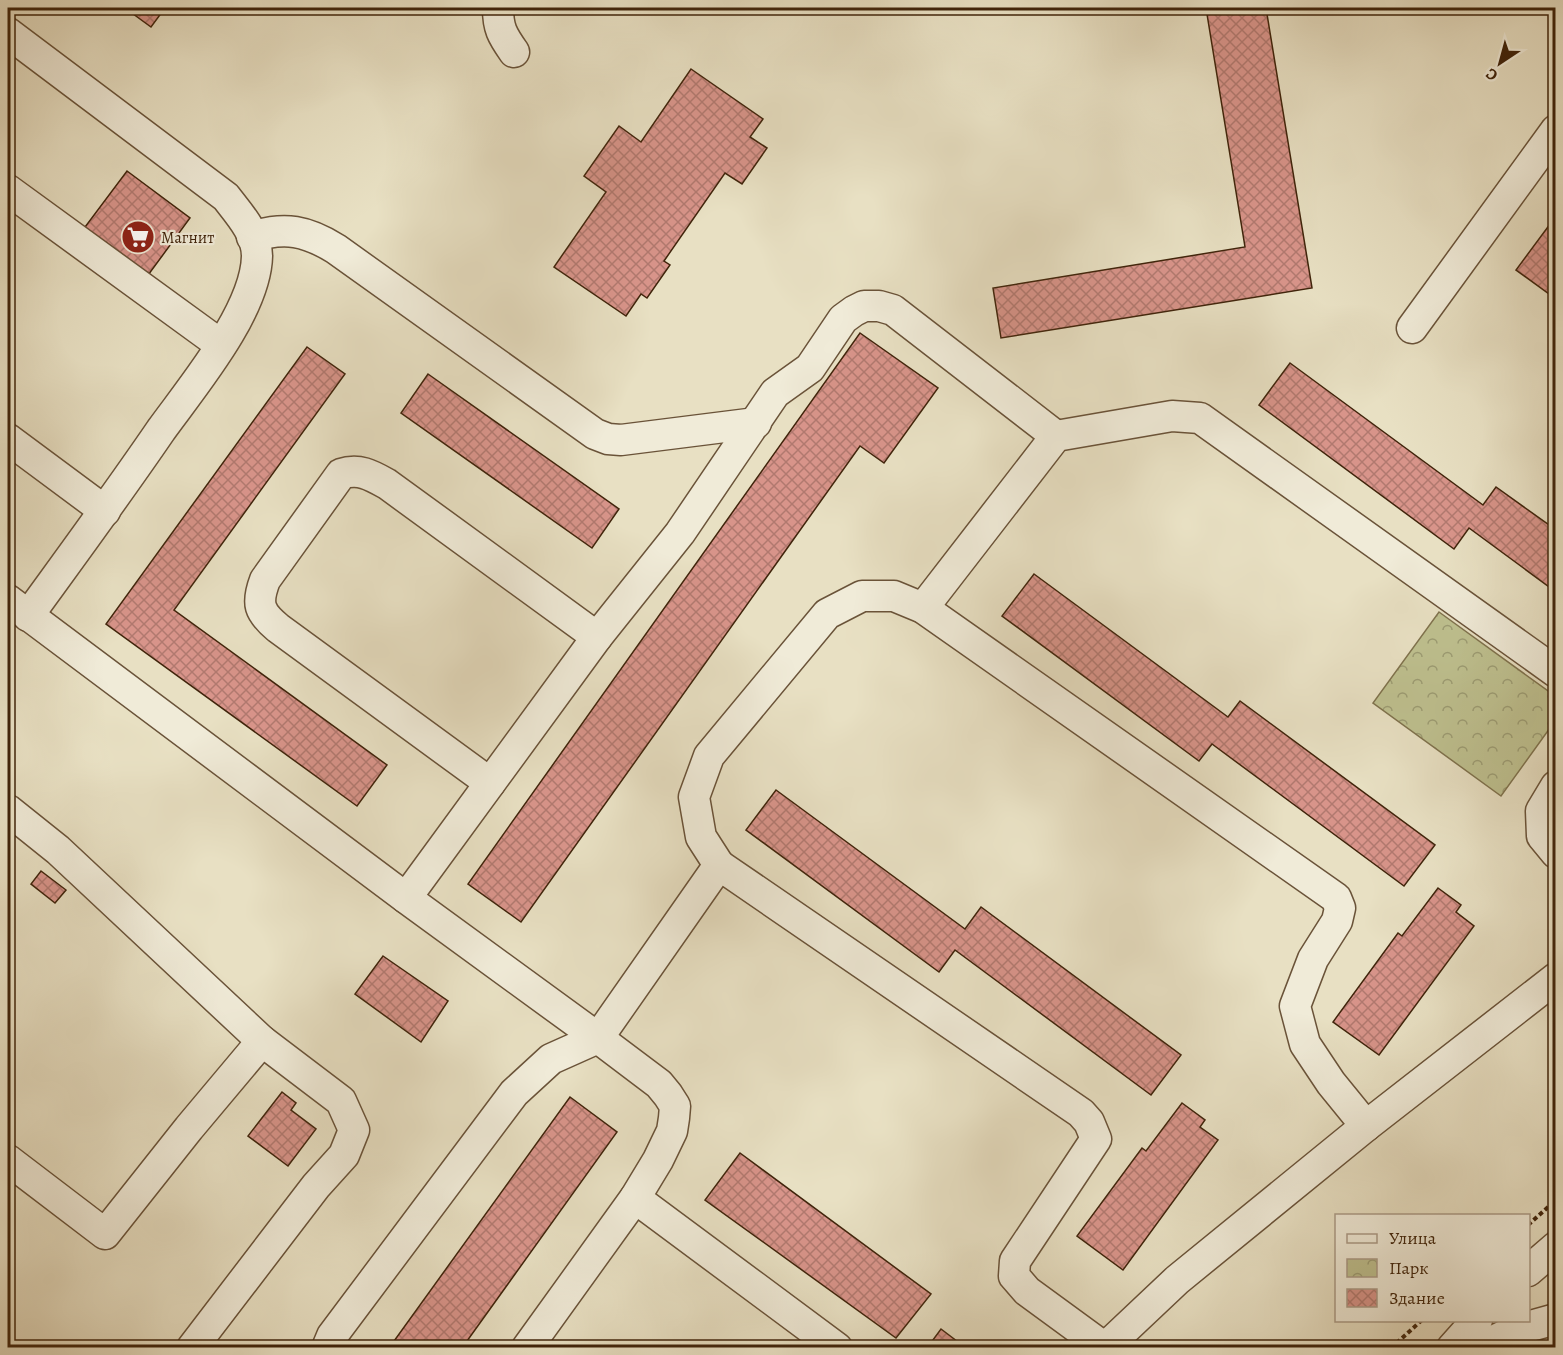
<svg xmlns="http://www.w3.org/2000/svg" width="1563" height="1355" font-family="Alegreya,serif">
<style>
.park{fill:url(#park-crowns);stroke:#7f724d;stroke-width:1.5}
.building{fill:url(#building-cross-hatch);stroke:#40240b;stroke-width:1.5}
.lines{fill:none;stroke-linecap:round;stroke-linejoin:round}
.minor-casing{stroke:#6a5339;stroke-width:33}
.path{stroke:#40240b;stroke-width:4;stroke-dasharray:4.5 3;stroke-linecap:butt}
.minor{stroke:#f0ebd8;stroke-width:30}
.labels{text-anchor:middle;stroke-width:4.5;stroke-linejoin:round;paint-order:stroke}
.poi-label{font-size:16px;fill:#40240b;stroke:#f0ebd8;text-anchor:start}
</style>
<defs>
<pattern id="park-crowns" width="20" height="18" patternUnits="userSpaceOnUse" patternTransform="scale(1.5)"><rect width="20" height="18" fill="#bec08f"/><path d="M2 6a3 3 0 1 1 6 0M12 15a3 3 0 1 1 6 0" fill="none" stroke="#9c9c73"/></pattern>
<pattern id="building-cross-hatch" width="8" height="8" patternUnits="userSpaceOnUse" patternTransform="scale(1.5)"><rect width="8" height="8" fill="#d8948a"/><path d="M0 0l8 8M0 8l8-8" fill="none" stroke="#b1796f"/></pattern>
</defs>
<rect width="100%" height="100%" fill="#e8e0c3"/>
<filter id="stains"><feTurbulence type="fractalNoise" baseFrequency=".00333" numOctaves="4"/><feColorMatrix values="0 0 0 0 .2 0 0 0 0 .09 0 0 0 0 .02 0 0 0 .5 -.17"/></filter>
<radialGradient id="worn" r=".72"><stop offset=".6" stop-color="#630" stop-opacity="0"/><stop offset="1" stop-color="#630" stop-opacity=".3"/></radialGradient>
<polygon class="park" points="1439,612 1555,696 1555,721 1501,796 1373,703"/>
<g class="building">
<polygon points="125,8 165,8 151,27"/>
<polygon points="1206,8 1266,8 1312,288 1001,338 993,288 1245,247"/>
<polygon points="691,69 763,119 750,137 767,148 742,184 725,173 664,261 670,265 647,298 641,294 626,316 554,267 606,192 584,176 619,126 641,142"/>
<polygon points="127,171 190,218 143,282 79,235"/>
<polygon points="1556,216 1556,299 1516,270"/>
<polygon points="860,333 938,388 884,463 860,446 521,922 468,884"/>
<polygon points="307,347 345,374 174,610 387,765 357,806 106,624"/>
<polygon points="1290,363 1483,505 1496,487 1556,530 1556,592 1469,528 1454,549 1259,405"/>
<polygon points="428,374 619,509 592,548 401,413"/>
<polygon points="1034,574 1228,717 1240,701 1435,845 1404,886 1212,744 1199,761 1002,616"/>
<polygon points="776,790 965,929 981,907 1181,1055 1151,1095 955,950 939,972 746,830"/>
<polygon points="41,871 66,890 55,903 31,884"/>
<polygon points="1438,888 1461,905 1456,912 1474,926 1379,1055 1333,1022 1398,933 1402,936"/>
<polygon points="383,956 448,1001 421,1042 355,994"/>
<polygon points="282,1092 296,1103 291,1110 316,1129 288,1166 248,1136"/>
<polygon points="570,1097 617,1132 462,1348 389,1348"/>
<polygon points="1182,1103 1205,1120 1200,1127 1218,1140 1123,1270 1077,1236 1142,1148 1146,1151"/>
<polygon points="740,1153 931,1294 896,1338 705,1200"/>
<polygon points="941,1329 966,1348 927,1348"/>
</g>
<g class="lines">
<defs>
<g id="minor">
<path d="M498,8c0,20 4,27 16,44"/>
<path d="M8,33l218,164c13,17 31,36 31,59 -1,55 -65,131 -96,174 -43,63 -88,124 -133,186"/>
<polyline points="8,190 221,345"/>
<path d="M252,237c33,-11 55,-6 84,12l259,185 13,5 13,1 135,-17"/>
<polyline points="1412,328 1556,130"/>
<polyline points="8,439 105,511"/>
<polyline points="8,600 406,898 598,1038 659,1084 668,1095 675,1106 674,1118 672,1131 658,1160 635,1198 527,1348"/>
<polyline points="923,608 1056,436 1172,416 1200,418 1556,672"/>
<path d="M490,783l-212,-155c-19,-16 -22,-24 -13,-48l76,-106c18,-6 30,1 46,10l210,153"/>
<polyline points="1556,786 1541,811 1542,836 1556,853"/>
<polyline points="8,810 58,850 262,1041 341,1101 354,1130 344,1155 316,1186 192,1348"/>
<polyline points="719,865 701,837 694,797 709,756 827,614 862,596 894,596 923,608 1336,898 1340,908 1337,921 1313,959 1295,1006 1305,1044 1331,1083 1366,1126"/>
<polyline points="406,898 597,637 680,533 775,393 810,368 843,319 854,311 864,306 879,306 893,310 1056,436"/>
<polyline points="8,1160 105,1234 189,1128 262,1041"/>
<polyline points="635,1198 837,1348"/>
<polyline points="1528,1271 1556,1247"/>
<polyline points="327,1348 332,1336 514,1093 551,1059 598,1038 719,865 1081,1113 1089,1122 1096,1139 1015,1261 1014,1276 1027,1291 1105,1348"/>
<polyline points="1105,1348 1177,1280 1366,1126 1556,978"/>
<polyline points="1452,1348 1477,1320"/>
<polyline points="1479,1348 1516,1330 1556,1319"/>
</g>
</defs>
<use href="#minor" class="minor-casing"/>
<g class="path">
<polyline points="1528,1225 1556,1200"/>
<polyline points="1391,1348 1422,1320"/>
</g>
<use href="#minor" class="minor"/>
</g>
<defs>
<symbol id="supermarket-disc" viewBox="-11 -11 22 22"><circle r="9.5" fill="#8f2418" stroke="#f0ebd8"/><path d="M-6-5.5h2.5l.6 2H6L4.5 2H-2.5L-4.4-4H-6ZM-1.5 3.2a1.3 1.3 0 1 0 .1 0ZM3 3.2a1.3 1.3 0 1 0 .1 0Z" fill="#fff"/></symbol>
</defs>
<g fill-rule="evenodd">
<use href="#supermarket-disc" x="119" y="218" width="38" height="38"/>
</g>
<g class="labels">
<g class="poi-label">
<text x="161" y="243">Магнит</text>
</g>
</g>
<rect width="1563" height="1355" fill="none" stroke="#e8e0c3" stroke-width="30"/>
<rect x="9" y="9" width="1545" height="1337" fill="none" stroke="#40240b" stroke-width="3"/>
<rect x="15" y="15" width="1533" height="1325" fill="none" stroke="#40240b" stroke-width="1.5"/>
<rect x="1335" y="1214" width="195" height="108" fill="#f0ebd8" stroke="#aa9b86" stroke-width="1.5"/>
<rect x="1347" y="1234" width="30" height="9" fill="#f0ebd8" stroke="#aa9b86" stroke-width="1.5"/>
<text x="1389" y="1244" font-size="18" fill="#40240b">Улица</text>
<rect x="1347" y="1259" width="30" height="18" fill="url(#park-crowns)" stroke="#aa9b86" stroke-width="1.5"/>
<text x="1389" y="1274" font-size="18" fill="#40240b">Парк</text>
<rect x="1347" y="1289" width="30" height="18" fill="url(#building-cross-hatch)" stroke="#aa9b86" stroke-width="1.5"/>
<text x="1389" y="1304" font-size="18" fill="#40240b">Здание</text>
<g transform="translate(1500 63) rotate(216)" stroke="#f0ebd8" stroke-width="4.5" paint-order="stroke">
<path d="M0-4.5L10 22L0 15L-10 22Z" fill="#40240b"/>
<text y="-9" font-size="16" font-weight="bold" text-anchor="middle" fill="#40240b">С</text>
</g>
<rect width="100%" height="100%" filter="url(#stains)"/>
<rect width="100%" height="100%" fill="url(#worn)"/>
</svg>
